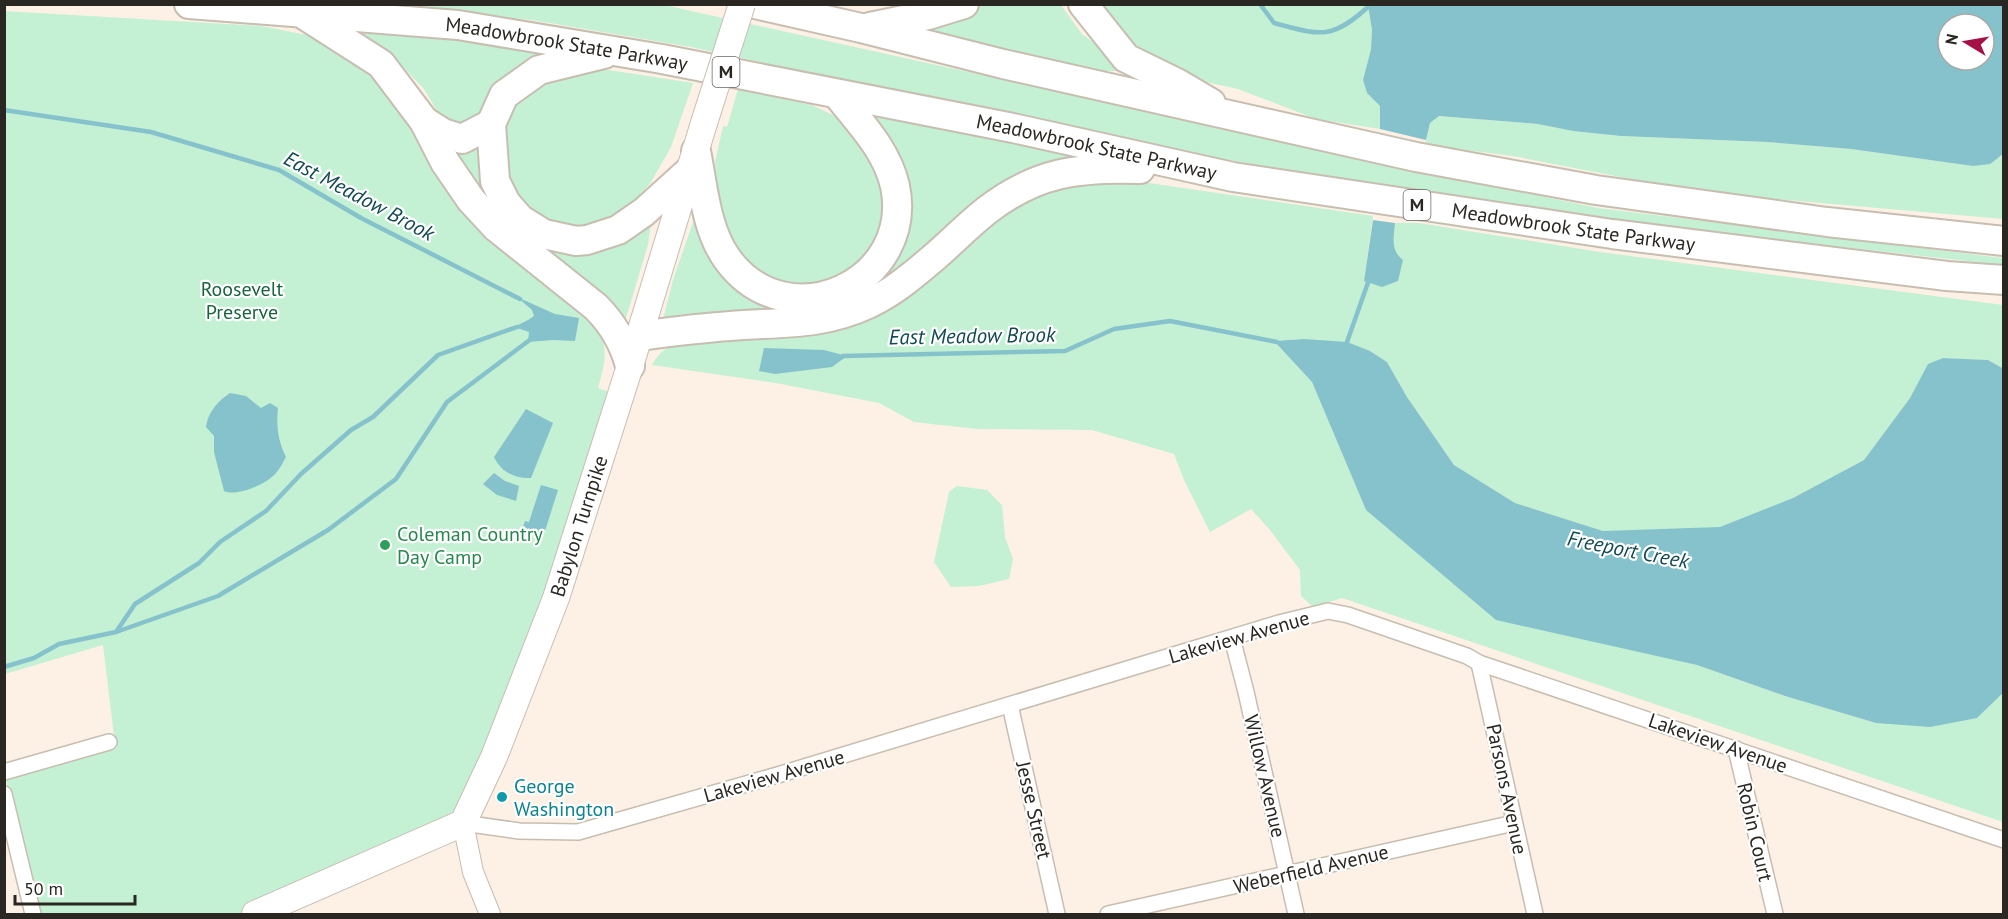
<svg xmlns="http://www.w3.org/2000/svg" width="2008" height="919" font-family="'PT Sans',sans-serif">
<style>
.green{fill:#c4f0d4}
.water{fill:#86c2cc;fill-rule:evenodd}
.lines{fill:none;stroke-linecap:round;stroke-linejoin:round}
.stream{stroke:#86c2cc;stroke-width:4.5}
.minor-casing{stroke:#c7bdb1;stroke-width:18}
.tertiary-casing{stroke:#c7bdb1;stroke-width:22}
.primary-casing{stroke:#c7bdb1;stroke-width:28}
.motorway-casing{stroke:#c7bdb1;stroke-width:32}
.minor{stroke:#fff;stroke-width:15}
.tertiary{stroke:#fff;stroke-width:20}
.primary{stroke:#fff;stroke-width:26}
.motorway{stroke:#fff;stroke-width:28}
.primary-bridge-casing{stroke:#c7bdb1;stroke-width:28;stroke-linecap:butt}
.primary-bridge{stroke:#fff;stroke-width:26}
.leisure-dot{fill:#2e9e5b;stroke:#fff;stroke-width:2}
.culture-dot{fill:#0f9aa8;stroke:#fff;stroke-width:2}
.labels{text-anchor:middle;stroke-width:4.5;stroke-linejoin:round;paint-order:stroke}
.shield{fill:#fff;stroke:#6a6764;stroke-width:1.5}
.shield-label{font-size:18px;font-weight:bold;fill:#2a2621}
.street-label{font-size:20px;fill:#2a2621;stroke:#fff}
.park-label{font-size:20px;fill:#19633f;stroke:#fff}
.leisure-label{font-size:20px;fill:#27864d;stroke:#fff;text-anchor:start}
.culture-label{font-size:20px;fill:#0d838f;stroke:#fff;text-anchor:start}
.water-label{font-size:21px;font-style:italic;fill:#134951;stroke:#fff}
</style>
<rect width="100%" height="100%" fill="#fcf1e4"/>
<g class="green">
<polygon points="394,5 664,5 1354,157 1598,208 2003,258 2003,265 1609,221 1361,184 1113,139 691,47 532,20"/>
<polygon points="980,5 1061,5 1082,34 1132,71 1097,71 896,27 964,15"/>
<polygon points="1101,5 1368,5 1372,30 1371,49 1363,80 1367,93 1380,106 1380,129 1316,119 1238,89 1187,78 1130,41"/>
<path d="M4,11l257,15 51,10 54,29 216,241c25,33 28,41 16,82l24,9 -158,425 -207,92h-221l-31,-138 110,-32 -12,-99 -98,29z"/>
<polygon points="343,34 417,34 570,54 477,124 445,124 424,89 403,67 371,51"/>
<polygon points="596,68 693,83 671,147 651,182 633,203 635,209 575,233 513,204 498,130 513,101 549,73"/>
<polygon points="738,89 812,105 839,118 870,148 888,192 883,236 836,285 758,281 728,250 713,193 715,162 723,126 727,127"/>
<polygon points="859,115 944,127 1098,162 1032,171 918,263 829,311 662,323 673,280 700,202 724,274 819,306 901,228"/>
<polygon points="1439,116 1538,124 1573,131 1621,136 1767,142 1851,149 1973,166 2002,156 2003,154 2003,219 1751,197 1636,180 1513,156 1425,145 1430,123"/>
<polygon points="480,138 478,159 489,193 541,243 651,223 648,245 623,328 495,216 444,144"/>
<path d="M1136,181l237,35 -9,65 32,-26 -3,-11 2,-21h24l181,29 403,53v64l-15,-9 -45,-2 -14,6 -19,34 -46,62 -71,38 -73,32 -117,1 -88,-28 -61,-38 -47,-68 -20,-35 -17,-11 -66,-12 -30,2 38,41 54,128 328,154 91,32 91,27 101,-5 26,-25v129l-661,-224 -29,9 -12,-11 -1,-26 -30,-40 -19,-21 -41,23 -26,-52 -10,-26 -82,-24 -115,-1 -63,-7 -35,-19 -103,-20 -124,-18c6,-12 15,-18 27,-24l172,-18 159,-121 57,-20z"/>
<polygon points="957,486 987,490 1002,505 1005,537 1013,559 1009,579 979,586 951,587 934,562 949,492"/>
</g>
<g class="water">
<path d="M1368,5h635v149l-13,10 -17,2 -122,-17 -84,-7 -146,-6 -48,-5 -35,-7 -99,-8 -9,7 -4,17 -46,-11v-23l-13,-13 -4,-13 8,-31 1,-19zM1948,24h36v36h-36z"/>
<path d="M1373,220l22,3c-1,14 -5,27 8,37l-5,21 -16,6 -18,-6z"/>
<polygon points="517,297 555,314 579,318 575,341 553,340 528,342 529,332 514,327 528,320 534,316 532,310"/>
<polygon points="1304,339 1347,342 1370,351 1387,362 1407,397 1454,465 1515,503 1603,531 1720,527 1793,498 1864,460 1910,398 1928,364 1943,358 1988,360 2004,369 2003,693 1977,718 1930,727 1876,723 1785,696 1697,665 1496,620 1366,510 1312,382 1274,341"/>
<polygon points="764,348 824,350 847,356 832,367 775,374 759,371"/>
<path d="M230,393l16,3 15,12 9,-5 8,5c-2,17 0,33 8,49 -3,5 -6,12 -10,16 -9,11 -39,24 -52,18l-10,-39v-16l-8,-9c2,-15 12,-26 24,-34z"/>
<path d="M526,409l27,14 -22,55c-16,1 -30,-6 -37,-21z"/>
<polygon points="494,473 505,481 519,486 516,501 497,495 483,484"/>
<polygon points="541,485 558,490 544,534 523,527 525,521 529,522"/>
</g>
<g class="lines">
<g class="stream">
<path d="M1260,4l14,19c46,12 57,18 95,-17h4"/>
<polyline points="4,110 151,132 279,170 361,218 520,299"/>
<polyline points="1347,342 1370,277"/>
<polyline points="843,356 1065,351 1114,329 1170,321 1277,342"/>
<polyline points="116,632 218,596 328,530 396,479 447,402 531,339"/>
<polyline points="4,667 34,658 59,644 116,632 135,604 199,563 220,542 266,511 301,474 351,430 373,417 438,355 517,327"/>
</g>
<defs>
<g id="minor">
<polyline points="1232,638 1246,692 1296,914"/>
<polyline points="1479,663 1535,914"/>
<polyline points="1010,705 1057,914"/>
<polyline points="1736,749 1775,914"/>
<polyline points="4,772 109,742"/>
<polyline points="4,794 33,914"/>
<polyline points="463,823 519,831 578,832 781,774 1279,623 1328,611 1348,615 1467,656 1479,663 2004,840"/>
<polyline points="1108,914 1514,823"/>
</g>
<polyline id="tertiary" points="463,823 473,872 490,914"/>
<g id="primary">
<path id="s1" d="M255,914l208,-91 31,-66 62,-159 74,-232 74,-243"/>
</g>
<g id="motorway">
<path id="s2" d="M189,4l269,21 204,34 351,69 220,49 379,57 335,42 57,4"/>
<polyline points="755,4 861,28 1003,64 1416,157 1596,190 1827,222 2004,241"/>
<polyline points="1083,4 1126,58 1177,83 1211,103"/>
<path d="M306,16l75,48 43,57 21,41 26,38 25,27 100,80c17,17 28,36 34,59"/>
<polyline points="870,27 928,15 964,4"/>
<polyline points="604,54 539,70 504,95 491,124 495,181 506,203 520,219 544,234 576,241 587,240 618,230 644,212 687,173"/>
<polyline points="424,121 443,133 462,139 491,124"/>
<path d="M696,151c7,35 10,80 32,109 60,81 187,23 167,-74 -8,-36 -36,-64 -58,-92"/>
<path d="M639,336c30,-4 61,-8 91,-10 49,-4 91,0 138,-22 24,-11 44,-28 63,-44 19,-16 36,-34 55,-49 50,-39 92,-44 154,-42"/>
</g>
</defs>
<use href="#minor" class="minor-casing"/>
<use href="#tertiary" class="tertiary-casing"/>
<use href="#primary" class="primary-casing"/>
<use href="#motorway" class="motorway-casing"/>
<use href="#minor" class="minor"/>
<use href="#tertiary" class="tertiary"/>
<use href="#primary" class="primary"/>
<use href="#motorway" class="motorway"/>
<defs>
<polyline id="primary-bridge" points="704,123 742,4"/>
</defs>
<use href="#primary-bridge" class="primary-bridge-casing"/>
<use href="#primary-bridge" class="primary-bridge"/>
</g>
<circle class="leisure-dot" cx="385" cy="545" r="6"/>
<circle class="culture-dot" cx="502" cy="797" r="6"/>
<g class="labels">
<g class="shield">
<rect x="712.5" y="57" width="27" height="30" rx="4.5"/>
<rect x="1403.5" y="190" width="27" height="30" rx="4.5"/>
</g>
<g class="shield-label">
<text x="726" y="78">M</text>
<text x="1417" y="211">M</text>
</g>
<g class="street-label">
<text dy="7" stroke="none"><textPath href="#s2" startOffset="380">Meadowbrook State Parkway</textPath></text>
<text dy="7" stroke="none"><textPath href="#s2" startOffset="920">Meadowbrook State Parkway</textPath></text>
<text dy="7" stroke="none"><textPath href="#s2" startOffset="1404">Meadowbrook State Parkway</textPath></text>
<text dy="7" stroke="none"><textPath href="#s1" startOffset="546">Babylon Turnpike</textPath></text>
<text transform="translate(1239 637) rotate(-16)" y="7">Lakeview Avenue</text>
<text transform="translate(1718 743) rotate(19)" y="7">Lakeview Avenue</text>
<text transform="translate(774 776) rotate(-16)" y="7">Lakeview Avenue</text>
<text transform="translate(1265 776) rotate(77)" y="7">Willow Avenue</text>
<text transform="translate(1507 789) rotate(78)" y="7">Parsons Avenue</text>
<text transform="translate(1034 810) rotate(77)" y="7">Jesse Street</text>
<text transform="translate(1755 832) rotate(77)" y="7">Robin Court</text>
<text transform="translate(1311 869) rotate(-13)" y="7">Weberfield Avenue</text>
</g>
<g class="park-label">
<text x="242" y="296">Roosevelt<tspan x="242" dy="23">Preserve</tspan></text>
</g>
<g class="leisure-label">
<text x="397" y="541">Coleman Country<tspan x="397" dy="23">Day Camp</tspan></text>
</g>
<g class="culture-label">
<text x="514" y="793">George<tspan x="514" dy="23">Washington</tspan></text>
</g>
<g class="water-label">
<text transform="translate(359 196) rotate(28)" y="7">East Meadow Brook</text>
<text transform="translate(972 336) rotate(-1)" y="7">East Meadow Brook</text>
<text transform="translate(1628 550) rotate(11)" y="7">Freeport Creek</text>
</g>
</g>
<rect width="2008" height="919" fill="none" stroke="#2a2621" stroke-width="12"/>
<g transform="translate(1966 42) rotate(281)"><circle r="28" fill="#ffffff" stroke="#aaa8a6" stroke-width="1.5"/>
<path d="M0-4.5L10 22L0 15L-10 22Z" fill="#a61048"/>
<text y="-9" font-size="16" font-weight="bold" text-anchor="middle" fill="#2a2621">N</text>
</g>
<path d="M15 895v9h120v-9" fill="none" stroke="#2a2621" stroke-width="3"/>
<text x="24" y="895" font-size="18" fill="#2a2621" stroke="#ffffff" stroke-width="4.5" paint-order="stroke">50 m</text>
</svg>
